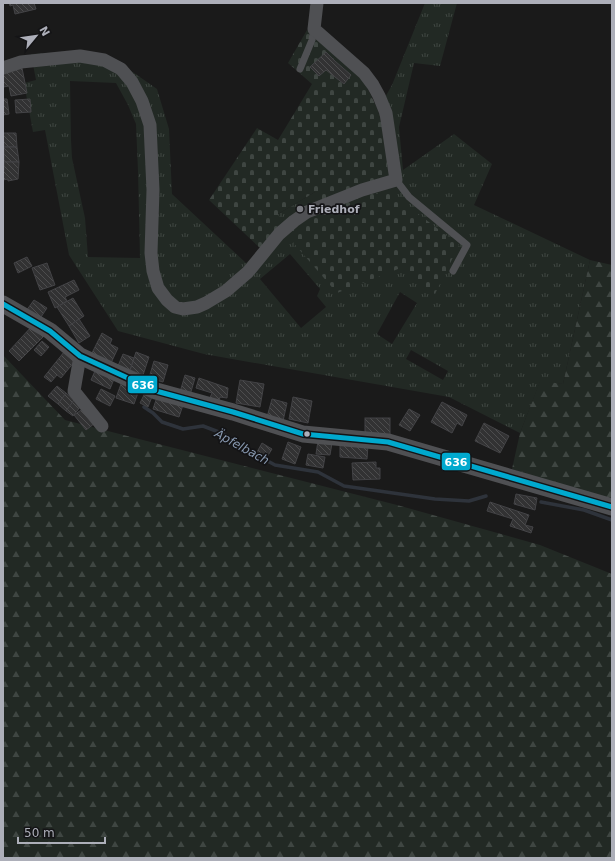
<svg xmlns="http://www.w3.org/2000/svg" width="615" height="861" font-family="'DejaVu Sans',sans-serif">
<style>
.grass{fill:url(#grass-tufts);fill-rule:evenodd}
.forest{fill:url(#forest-firs)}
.cemetery{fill:url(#cemetery-stones)}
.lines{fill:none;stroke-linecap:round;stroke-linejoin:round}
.stream{stroke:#2e333b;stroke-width:3.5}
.building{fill:url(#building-back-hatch);stroke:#434346}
.service{stroke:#4f5053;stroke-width:7}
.minor{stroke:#4f5053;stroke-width:13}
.tertiary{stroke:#4f5053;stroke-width:17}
.bus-1-casing{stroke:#141416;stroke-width:8}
.bus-1{stroke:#00a9ce;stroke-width:5}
.poi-dot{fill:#7a7b81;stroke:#141416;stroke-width:1.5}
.bus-dot{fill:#adafb9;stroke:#141416;stroke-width:1.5}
.labels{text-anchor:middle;stroke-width:3.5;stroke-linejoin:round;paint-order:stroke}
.poi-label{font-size:11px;font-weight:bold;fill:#adafb9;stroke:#141416;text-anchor:start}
.water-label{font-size:12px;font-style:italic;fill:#8899b0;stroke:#141416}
.line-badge{stroke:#141416;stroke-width:1.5}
.badge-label{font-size:11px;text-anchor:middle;font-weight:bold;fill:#fff}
</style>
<defs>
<pattern id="grass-tufts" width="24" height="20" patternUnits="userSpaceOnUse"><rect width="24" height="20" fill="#222924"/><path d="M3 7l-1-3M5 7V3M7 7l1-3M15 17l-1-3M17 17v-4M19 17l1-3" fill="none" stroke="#3f4642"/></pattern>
<pattern id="forest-firs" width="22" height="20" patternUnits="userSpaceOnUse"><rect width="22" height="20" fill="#222924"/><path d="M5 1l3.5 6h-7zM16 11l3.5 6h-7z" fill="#3f4642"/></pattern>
<pattern id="cemetery-stones" width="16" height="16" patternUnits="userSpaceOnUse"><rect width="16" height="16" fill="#222924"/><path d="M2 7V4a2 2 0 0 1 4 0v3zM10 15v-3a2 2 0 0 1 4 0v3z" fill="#3f4642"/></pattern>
<pattern id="building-back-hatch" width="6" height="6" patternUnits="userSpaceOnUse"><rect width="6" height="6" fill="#323233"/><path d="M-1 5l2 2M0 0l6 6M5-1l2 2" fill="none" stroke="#4d4d4e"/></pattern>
</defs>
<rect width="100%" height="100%" fill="#1a1a1a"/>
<path class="grass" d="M425,3h32l-17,63 -26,-3 -15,64 4,43 51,-36 38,30 -18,41 116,55 -27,124 -23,-2 -20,51 -71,-36 -245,-43 -86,-23 -49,-76 -24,-125 -12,2 -9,-49 12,-3 -5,-26 50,-3 46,17 30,21 12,40 3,65 74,69 15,-14 17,-35 37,-22 72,-45 -9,-37 14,-25zM70,81l46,2 12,22 8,19 2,47 2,87 -52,-1 -3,-39 -13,-60 -1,-18zM290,254l30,35 -3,7 9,11 -25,21 -41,-49zM400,292l17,11 -25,41 -15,-10zM411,350l37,21 -5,9 -37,-21z"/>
<g class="forest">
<polygon points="590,260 612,265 612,503 512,469 520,433 540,381 563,384"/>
<polygon points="3,355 65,420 397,505 540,545 612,574 612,858 3,858"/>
</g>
<g class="cemetery">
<polygon points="307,30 361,75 378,110 387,147 387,176 322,200 315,192 278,214 283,226 261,249 209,200 257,128 278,140 312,84 288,63"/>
<polygon points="361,194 392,194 459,245 435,294 398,269 337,293 284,232 313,214"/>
</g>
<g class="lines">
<g class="stream">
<polyline points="144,407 153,413 162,422 183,429 203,426 224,434 246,449 275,465 318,472 344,486 435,499 469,501 486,496"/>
<polyline points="541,502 584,510 612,520"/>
</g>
</g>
<g class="building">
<polygon points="9,3 34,3 36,9 15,14 13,5 10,6"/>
<polygon points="326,52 335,61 351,75 344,84 326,70 319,76 310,67"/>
<polygon points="22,68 27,93 11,96 9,86 3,87 3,72"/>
<polygon points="3,99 7,99 9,114 3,115"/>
<polygon points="30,99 31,112 16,113 15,100"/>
<polygon points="3,133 16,133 17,147 4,147"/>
<polygon points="4,147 17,147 19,162 4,162"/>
<polygon points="4,162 19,162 18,179 8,181 8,179 3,180 3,171 4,170"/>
<polygon points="27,257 32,266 18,273 14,263"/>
<polygon points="47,263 55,285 40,290 32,268"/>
<polygon points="74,280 79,290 65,297 67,301 55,308 48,292"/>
<polygon points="73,298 84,316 69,326 57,307"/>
<polygon points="34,300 47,308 39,320 26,311"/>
<polygon points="79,319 90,336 79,343 69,326"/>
<polygon points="33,325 44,336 19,361 9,351"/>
<polygon points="102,333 112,339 110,344 118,348 111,363 92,353"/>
<polygon points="42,341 49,347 41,356 34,350"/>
<polygon points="64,352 75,361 61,378 57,375 51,382 44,377"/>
<polygon points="136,352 149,357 143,375 130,370"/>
<polygon points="123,354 134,358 130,370 118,366"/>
<polygon points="154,361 168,365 163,382 149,378"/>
<polygon points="95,371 114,379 110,389 91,380"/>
<polygon points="185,375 195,378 190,395 180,392"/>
<polygon points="199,378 228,388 227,398 220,397 218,404 209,400 212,393 196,388"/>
<polygon points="240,380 264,384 260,407 236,403"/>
<polygon points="122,381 140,387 134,404 116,398"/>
<polygon points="57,386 66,393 58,404 48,396"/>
<polygon points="101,389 115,396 110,406 96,399"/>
<polygon points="146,391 153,394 148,407 140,403"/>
<polygon points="66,393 74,400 66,411 58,404"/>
<polygon points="157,397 183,405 179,417 153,409"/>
<polygon points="293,397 312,401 308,423 289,419"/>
<polygon points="272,399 287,403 283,421 267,417"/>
<polygon points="74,400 81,406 73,416 66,411"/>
<polygon points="442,402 467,415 462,426 457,423 452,433 431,422"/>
<polygon points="84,408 95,423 86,430 74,415"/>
<polygon points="409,409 420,415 410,431 399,425"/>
<rect x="365" y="418" width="25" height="18"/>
<polygon points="484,423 509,436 500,453 475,441"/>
<polygon points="318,441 332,443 330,455 316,454"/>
<polygon points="288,442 301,447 295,464 282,459"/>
<polygon points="262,443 272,449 267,457 257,452"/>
<polygon points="340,443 368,445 367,459 340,457"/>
<polygon points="308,454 325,457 323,468 306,465"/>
<polygon points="376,462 376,468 380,468 380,479 353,480 352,463"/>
<polygon points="516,494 537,498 535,510 514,504"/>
<polygon points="490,502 529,515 525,525 533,527 531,533 510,526 513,519 487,511"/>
</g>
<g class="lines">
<g class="service">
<polyline points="300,69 312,40 314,29"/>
<polyline points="396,180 409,197 467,245 453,271"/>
</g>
<g class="minor">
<polyline points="3,68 21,62 80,56 104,60 121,69 132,82 142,101 150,125 153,190 151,253 153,271 158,288 167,300 175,307 183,309 197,307 206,303 226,291 248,272 279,234 294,221 307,212 362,190 396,180 386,113 379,96 373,85 364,73 314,29 317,3"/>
<polyline points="80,356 74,391 102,426"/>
</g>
<polyline class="tertiary" points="3,304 50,331 80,356 156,391 233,412 303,434 388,442 612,507"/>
<defs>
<polyline id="bus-1" points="3,304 50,331 80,356 156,391 233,412 303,434 388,442 612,507"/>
</defs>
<use href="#bus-1" class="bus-1-casing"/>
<use href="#bus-1" class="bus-1"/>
</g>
<circle class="poi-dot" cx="300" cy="209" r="4"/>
<circle class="bus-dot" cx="307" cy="434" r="3.5"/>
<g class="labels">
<g class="poi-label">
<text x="308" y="213">Friedhof</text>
</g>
<g class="water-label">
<text transform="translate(242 447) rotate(29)" y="4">Äpfelbach</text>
</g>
</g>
<g class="line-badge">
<rect x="127" y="375" width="31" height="19" rx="4" fill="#00a9ce"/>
<rect x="441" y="452" width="30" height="19" rx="4" fill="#00a9ce"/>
</g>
<g class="badge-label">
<text x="143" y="389">636</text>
<text x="456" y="466">636</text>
</g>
<rect width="615" height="861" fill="none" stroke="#adafb9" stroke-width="8"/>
<g transform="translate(36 36) rotate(61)" stroke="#141416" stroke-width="3" paint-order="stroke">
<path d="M0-3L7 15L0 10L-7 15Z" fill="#adafb9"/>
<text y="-6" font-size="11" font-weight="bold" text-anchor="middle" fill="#adafb9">N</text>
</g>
<path d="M18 837v6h87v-6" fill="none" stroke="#adafb9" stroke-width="2"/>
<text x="24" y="837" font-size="12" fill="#adafb9" stroke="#141416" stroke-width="3" paint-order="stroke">50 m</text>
</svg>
